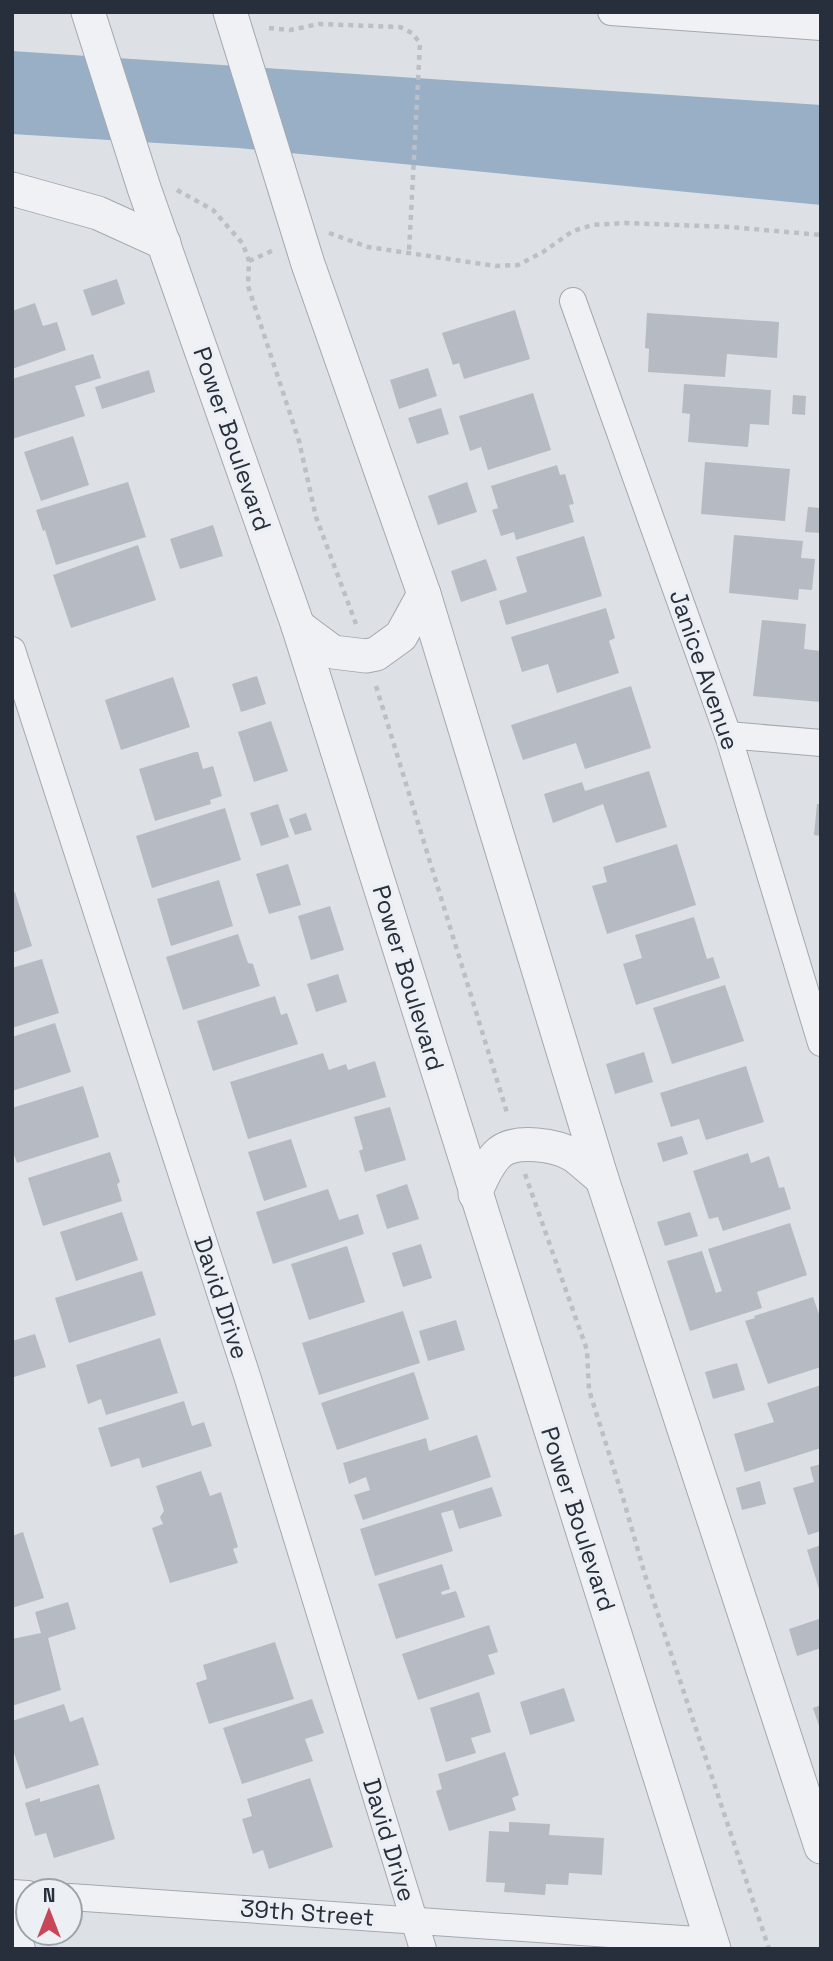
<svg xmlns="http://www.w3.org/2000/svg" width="833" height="1961" font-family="'Space Grotesk',sans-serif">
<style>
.water{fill:#99afc5}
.building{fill:#b5bac3}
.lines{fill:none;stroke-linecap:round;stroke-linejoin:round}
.minor-casing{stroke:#a3a8b0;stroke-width:28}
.tertiary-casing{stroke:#a3a8b0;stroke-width:35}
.path{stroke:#bcbfc5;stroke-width:4.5;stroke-dasharray:5 5;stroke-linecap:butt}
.minor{stroke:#f0f1f5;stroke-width:26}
.tertiary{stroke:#f0f1f5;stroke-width:33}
.labels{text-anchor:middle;stroke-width:7;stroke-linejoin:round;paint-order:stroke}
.street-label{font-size:24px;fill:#272f3c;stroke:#ecf0f4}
</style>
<rect width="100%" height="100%" fill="#dde1e6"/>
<polygon class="water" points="12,51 821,105 821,205 238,148 12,134"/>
<g class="building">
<polygon points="117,279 125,304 92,316 83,290"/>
<polygon points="35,303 43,326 57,322 66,350 12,369 12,311"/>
<polygon points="515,310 530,359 464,379 459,363 453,365 442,333"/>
<polygon points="647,313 779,322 777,358 727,354 725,377 648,372 649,349 645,348"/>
<polygon points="93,354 101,378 75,386 85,416 12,439 12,379"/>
<polygon points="428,368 437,396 399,409 390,380"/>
<polygon points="149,370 155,392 102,409 95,387"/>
<polygon points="684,384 771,390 769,425 750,424 748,447 688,442 690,414 682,413"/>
<polygon points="533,393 551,450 488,470 481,447 470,451 459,416"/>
<polygon points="793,395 806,396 805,415 792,414"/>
<polygon points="441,408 449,434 417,444 408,418"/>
<polygon points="73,436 89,485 41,501 24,452"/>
<polygon points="705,462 790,469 785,521 701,514"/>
<polygon points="557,465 560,475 565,474 574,504 569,505 574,522 516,540 514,532 501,536 492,510 498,508 491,486"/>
<polygon points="128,482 146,537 56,565 45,530 43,531 36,510"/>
<polygon points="467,482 477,512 438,525 428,496"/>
<polygon points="808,507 821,508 821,533 805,532"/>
<polygon points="213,525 223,556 180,569 170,539"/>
<polygon points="734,535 803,541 801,558 815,559 812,590 799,589 798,600 729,593"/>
<polygon points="584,536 602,596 506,625 499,601 527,592 516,557"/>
<polygon points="138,545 156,600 71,628 53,575"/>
<polygon points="486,559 497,590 461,602 451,571"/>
<polygon points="606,608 615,638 609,641 619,673 557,693 548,664 522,672 511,637"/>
<polygon points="762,620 806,624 804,649 821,651 821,702 753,696"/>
<polygon points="257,676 266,704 241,712 232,684"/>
<polygon points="173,677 190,727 121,750 105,700"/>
<polygon points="631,686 651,748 585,769 576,743 523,760 511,725"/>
<polygon points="271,721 288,771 254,782 238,732"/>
<polygon points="195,752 198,752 203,769 213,766 222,796 210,800 211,804 155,821 139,769"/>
<polygon points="649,771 667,827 616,843 603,804 553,823 544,794 582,782 585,791"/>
<polygon points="278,804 289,837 261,846 250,813"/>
<polygon points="817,804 821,804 821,836 814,835"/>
<polygon points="225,808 241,860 152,888 136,836"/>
<polygon points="306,813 312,830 295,835 289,819"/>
<polygon points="677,844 696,905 607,934 592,886 607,882 603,867"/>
<polygon points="288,864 301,905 269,914 256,874"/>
<polygon points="219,880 233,926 171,946 157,899"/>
<polygon points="15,892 32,946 12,953 12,893"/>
<polygon points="330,906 344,950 311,960 298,916"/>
<polygon points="694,917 707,959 713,957 720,978 636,1005 623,964 642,958 635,935"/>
<polygon points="238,934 248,963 253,964 260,986 183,1010 166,957"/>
<polygon points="42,959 59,1013 12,1028 12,968"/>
<polygon points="338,974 347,1002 316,1012 307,984"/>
<polygon points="725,985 744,1041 672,1064 653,1008"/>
<polygon points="275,996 281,1015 287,1013 298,1044 213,1071 197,1021"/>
<polygon points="55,1023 71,1072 12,1091 12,1037"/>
<polygon points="644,1052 653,1082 615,1094 606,1064"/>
<polygon points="323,1053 329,1070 346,1064 348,1070 375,1061 386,1097 248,1139 230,1082"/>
<polygon points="746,1066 764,1122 706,1140 699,1119 671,1127 660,1093"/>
<polygon points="83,1086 99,1137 17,1163 12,1149 12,1108"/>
<polygon points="390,1107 406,1160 365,1172 359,1151 363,1149 354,1117"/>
<polygon points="682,1136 688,1154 663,1162 657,1143"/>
<polygon points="291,1139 307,1187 264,1201 248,1152"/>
<polygon points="110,1152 120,1182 117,1184 122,1201 43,1226 28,1178"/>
<polygon points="748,1153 751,1163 769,1156 779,1188 784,1187 791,1209 723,1231 718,1217 709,1219 693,1171"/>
<polygon points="407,1184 419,1219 387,1229 376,1195"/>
<polygon points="328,1189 339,1220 358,1214 364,1234 273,1264 256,1212"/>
<polygon points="122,1212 138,1260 76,1281 60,1232"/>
<polygon points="690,1212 698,1236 665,1246 657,1222"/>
<polygon points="790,1223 807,1275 757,1292 762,1308 690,1331 667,1261 702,1251 716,1293 722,1291 708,1249"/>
<polygon points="421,1244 432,1278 403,1287 392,1253"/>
<polygon points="347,1246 365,1302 309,1320 291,1264"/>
<polygon points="142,1271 156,1315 69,1343 55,1298"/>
<polygon points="813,1297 821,1320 821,1367 768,1384 745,1321 755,1318 754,1316"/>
<polygon points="403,1311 420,1363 319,1395 302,1343"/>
<polygon points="456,1320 465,1350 428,1361 419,1331"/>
<polygon points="35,1334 46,1367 14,1377 12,1341"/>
<polygon points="160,1338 178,1393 106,1415 101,1399 88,1404 76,1365"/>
<polygon points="737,1363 745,1390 713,1399 705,1372"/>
<polygon points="414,1372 429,1419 337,1450 321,1403"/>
<polygon points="821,1385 821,1448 745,1472 734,1434 774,1422 767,1403"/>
<polygon points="184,1401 192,1426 204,1422 212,1446 142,1468 139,1458 111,1467 98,1428"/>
<polygon points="477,1435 491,1477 363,1520 354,1495 370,1490 366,1477 349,1484 343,1463 426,1438 429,1451"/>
<polygon points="821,1464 821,1531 808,1535 793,1488 814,1482 810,1467"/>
<polygon points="201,1471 210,1496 221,1492 238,1547 233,1549 238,1563 170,1583 152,1528 163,1524 160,1517 164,1511 156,1486"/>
<polygon points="760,1481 766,1504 742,1510 736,1488"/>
<polygon points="492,1487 502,1516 459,1529 453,1510 441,1513 453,1551 375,1576 360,1529"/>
<polygon points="23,1532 44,1598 12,1608 12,1536"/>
<polygon points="821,1545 821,1592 820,1592 807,1550"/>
<polygon points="442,1564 450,1589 441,1592 442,1595 456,1591 465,1617 396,1639 378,1584"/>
<polygon points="68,1602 76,1629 48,1638 61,1690 12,1706 12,1639 41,1633 35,1612"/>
<polygon points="819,1619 821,1648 797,1656 789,1629"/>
<polygon points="489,1625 498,1652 488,1655 495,1674 418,1700 402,1654"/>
<polygon points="275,1642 294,1699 209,1724 196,1683 207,1679 203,1665"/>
<polygon points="564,1688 575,1721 530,1735 520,1702"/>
<polygon points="479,1692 491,1732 471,1738 476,1753 446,1762 430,1708"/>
<polygon points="312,1699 324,1733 305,1739 313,1761 242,1784 223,1728"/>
<polygon points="64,1704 70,1722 83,1717 99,1765 26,1789 12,1747 12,1721"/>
<polygon points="821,1705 821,1729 820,1729 813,1708"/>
<polygon points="505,1752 519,1795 512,1798 516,1810 449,1831 436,1791 442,1789 438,1774"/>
<polygon points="310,1778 333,1847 269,1869 263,1850 253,1854 242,1819 252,1816 247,1799"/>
<polygon points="99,1784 115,1839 54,1858 46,1833 35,1836 25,1803 40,1798 40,1802"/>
<polygon points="509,1822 550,1824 549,1835 604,1838 602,1875 569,1873 568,1885 546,1884 545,1895 504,1892 505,1883 486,1882 489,1831 509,1832"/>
</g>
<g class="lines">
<defs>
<g id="minor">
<polyline points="611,12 821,27"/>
<polyline points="573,301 728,735 821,1043"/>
<polyline points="12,650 248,1379 423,1949"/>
<polyline points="728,735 821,743"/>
<polyline points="12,1893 28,1894"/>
<polyline points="70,1897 711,1941"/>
<polyline points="12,1918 22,1949"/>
</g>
<g id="tertiary">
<polyline points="88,12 144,188 298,626 714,1949"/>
<polyline points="230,12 308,264 424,594 602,1179 821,1847"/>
<polyline points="12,189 98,213 164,243"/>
<polyline points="298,626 333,652 366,656 376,654 401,636 424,594"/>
<path d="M475,1194c6,-14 13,-32 25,-42 17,-13 56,-7 73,3 10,7 20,17 29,24"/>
</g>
</defs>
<use href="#minor" class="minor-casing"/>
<use href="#tertiary" class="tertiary-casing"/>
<g class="path">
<polyline points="269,28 290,30 319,24 400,27 412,33 420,43 409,252"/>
<polyline points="177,190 213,210 243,244 249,261 248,286 299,441 316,517 356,624"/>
<polyline points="329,233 368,247 496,266 518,265 543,252 573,231 592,225 625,223 730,227 821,235"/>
<polyline points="249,261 274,250"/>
<polyline points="376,686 508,1116"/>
<polyline points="525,1174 587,1350 589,1390 623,1498 645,1575 769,1949"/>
</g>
<use href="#minor" class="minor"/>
<use href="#tertiary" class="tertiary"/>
</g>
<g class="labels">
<g class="street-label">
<text transform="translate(232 439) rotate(71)" y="8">Power Boulevard</text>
<text transform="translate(704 670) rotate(71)" y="8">Janice Avenue</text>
<text transform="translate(408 978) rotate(73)" y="8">Power Boulevard</text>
<text transform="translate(221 1298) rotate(72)" y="8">David Drive</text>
<text transform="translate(578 1519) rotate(72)" y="8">Power Boulevard</text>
<text transform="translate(389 1840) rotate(73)" y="8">David Drive</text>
<text transform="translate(307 1913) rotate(4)" y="8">39th Street</text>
</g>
</g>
<rect width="833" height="1961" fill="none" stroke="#272f3c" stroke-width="28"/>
<g transform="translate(49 1912)"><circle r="33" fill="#ecf0f4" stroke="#9da3aa" stroke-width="2"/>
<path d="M0-5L12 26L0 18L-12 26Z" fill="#c7465a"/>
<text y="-10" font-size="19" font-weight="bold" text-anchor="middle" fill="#272f3c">N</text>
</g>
</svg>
